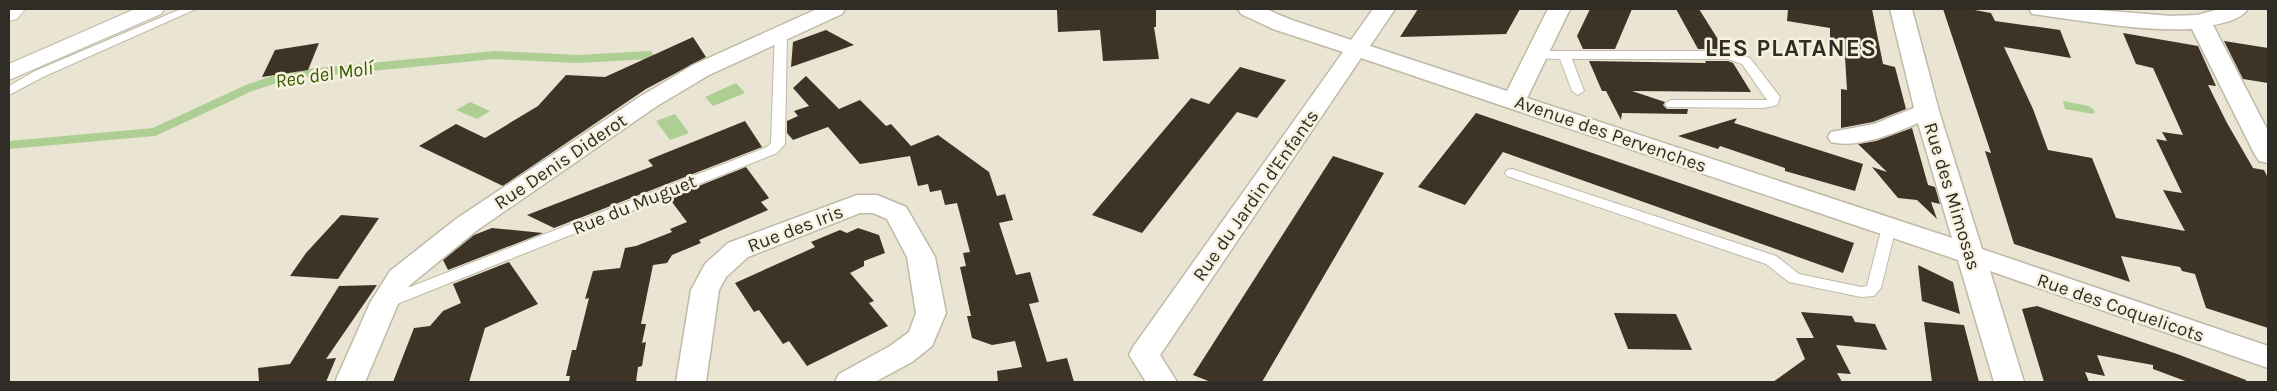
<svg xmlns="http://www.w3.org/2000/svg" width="2277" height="391" font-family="Karla,sans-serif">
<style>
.water{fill:#adcf93}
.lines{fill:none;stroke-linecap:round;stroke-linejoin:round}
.stream{stroke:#adcf93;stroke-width:8}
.building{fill:#3d3327}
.service-casing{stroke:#bfbaa8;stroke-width:2}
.minor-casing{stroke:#bfbaa8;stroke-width:3}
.secondary-casing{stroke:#bfbaa8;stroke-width:2}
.service{fill:#fff;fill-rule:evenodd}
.minor{fill:#fff;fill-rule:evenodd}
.secondary{fill:#fff;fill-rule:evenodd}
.labels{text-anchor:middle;stroke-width:5;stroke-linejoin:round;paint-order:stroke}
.street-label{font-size:19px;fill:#2f2d26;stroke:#f7f1df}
.water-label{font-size:20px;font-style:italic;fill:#345a00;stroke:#f7f1df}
.district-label{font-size:24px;font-weight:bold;letter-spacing:1px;fill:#2f2d26;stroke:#f7f1df}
</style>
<rect width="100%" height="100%" fill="#eae4d2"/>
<g class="water">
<polygon points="736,83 745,93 713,106 705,97"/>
<polygon points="2063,101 2089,106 2095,111 2093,114 2065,109"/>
<polygon points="470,102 490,111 477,119 456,110"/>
<polygon points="675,114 689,133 670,140 656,121"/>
</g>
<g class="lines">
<polyline class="stream" points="9,145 154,132 249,88 288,75 495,55 578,59 649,55"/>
</g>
<g class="building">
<polygon points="1084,9 1156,9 1156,27 1154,27 1159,59 1103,61 1100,30 1058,32 1057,10"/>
<polygon points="1418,9 1520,9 1506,34 1400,37"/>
<polygon points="1590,9 1632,9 1615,49 1583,49 1577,36"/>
<polygon points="1676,9 1699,9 1724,49 1698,49"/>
<polygon points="1788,9 1872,9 1883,64 1895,67 1906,109 1873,122 1841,128 1841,89 1847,90 1844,40 1830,38 1830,28 1787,21"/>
<polygon points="1943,9 1969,9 1991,13 1995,21 2060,30 2071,58 2004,47 2033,109 2048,150 2092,158 2116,218 2185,231 2163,190 2182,193 2156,139 2167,141 2162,132 2183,135 2153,68 2136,64 2123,33 2198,46 2216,86 2208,85 2227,123 2253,168 2264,170 2268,178 2268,328 2206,308 2195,274 2182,271 2180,267 2121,256 2130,282 2014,244 1985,151 1991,153"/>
<polygon points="826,30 854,45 791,67 793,42"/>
<polygon points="693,37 706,57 646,89 503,186 419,146 456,124 485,138 538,106 566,75 605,77"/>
<polygon points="2224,41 2268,48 2268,83 2243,79"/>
<polygon points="319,43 308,70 262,77 275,50"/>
<polygon points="1589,61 1706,63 1705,61 1728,61 1733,63 1751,92 1632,91 1665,102 1663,105 1667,109 1688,109 1687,114 1622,113 1621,120 1606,91 1602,91"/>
<polygon points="1240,67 1286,80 1257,118 1237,112 1142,233 1092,215 1191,98 1209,104"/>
<polygon points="806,76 839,109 860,100 886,126 891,124 911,146 938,135 989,172 997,196 1005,194 1013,220 999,223 1016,275 1030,272 1039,302 1029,304 1047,362 1067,358 1074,382 998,382 997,371 1022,367 1015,341 992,345 972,338 967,316 971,316 960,267 966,266 963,253 970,252 957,203 945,205 941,190 930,192 928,184 918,186 910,156 860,164 828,127 793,140 787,133 787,121 798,116 794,111 809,106 793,88"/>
<polygon points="1476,113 1854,243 1843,273 1503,152 1465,205 1418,187"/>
<polygon points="1737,118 1734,123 1863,164 1855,191 1785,171 1785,168 1720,146 1718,149 1678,136"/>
<polygon points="745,121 762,147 554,228 527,215 653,166 648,160"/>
<polygon points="1912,128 1928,185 1935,187 1940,204 1931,202 1937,219 1917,200 1898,198 1872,167 1887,172 1858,144 1876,141"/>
<polygon points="1333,156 1384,173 1262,382 1211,382 1193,375"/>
<polygon points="746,167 769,198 761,202 768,210 699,240 701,243 672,255 667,263 653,265 641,324 646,324 642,343 646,342 642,366 638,367 636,382 569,382 570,376 566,376 572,350 576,350 589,298 585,299 593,271 620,268 625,248 636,246 672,232 670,229 687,222 669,198"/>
<polygon points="341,215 379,218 338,279 290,276 306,253"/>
<polygon points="492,228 543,233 448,270 443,260 474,235"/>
<polygon points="858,228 879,235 885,253 864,261 864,266 850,273 874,301 869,303 888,326 807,366 789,341 783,344 759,310 754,312 735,283 815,247 811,242 840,230 847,233"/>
<polygon points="509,262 538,304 485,328 469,382 393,382 414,328 430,326 443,311 461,303 453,284"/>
<polygon points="1918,265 1953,282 1960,314 1922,301"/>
<polygon points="377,285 326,359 336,358 326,382 259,382 258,368 290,364 339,286"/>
<polygon points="2037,306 2177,354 2246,380 2246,382 2188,382 2153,369 2153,365 2097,355 2105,376 2085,372 2089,382 2044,382 2022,309"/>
<polygon points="1801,312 1852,316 1855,322 1875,324 1887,350 1836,345 1851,374 1837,373 1842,382 1773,382 1805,359 1796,338 1814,338"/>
<polygon points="1614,313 1676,314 1692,350 1628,349"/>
<polygon points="1924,322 1964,325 1979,382 1932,382"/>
</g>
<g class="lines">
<defs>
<g id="service">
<polygon points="181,9 196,9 43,77 9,95 9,86 35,71"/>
<polygon points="781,29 787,32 785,144 777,153 392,306 382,306 379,302 382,298 767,147 771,143 775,32"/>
<polygon points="1536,51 1729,51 1750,58 1780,97 1777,105 1764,108 1667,107 1665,104 1671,100 1767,100 1742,64 1728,59 1572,59 1584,91 1578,95 1572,91 1560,59 1532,58 1530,55 1532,52"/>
<polygon points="1512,169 1776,256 1799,274 1861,287 1867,286 1882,227 1889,222 1896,227 1881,288 1874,296 1861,297 1789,282 1766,264 1507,176 1505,173 1507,170"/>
</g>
<g id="minor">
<polygon points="817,9 845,9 842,14 709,75 657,106 476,231 410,285 398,304 365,382 335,382 370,303 390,271 456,219 641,96 693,65"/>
<path d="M1238,9h28l23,10 62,21 22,-31h22l-25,37 137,45 41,-82h22l-43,89 425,140 -34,-115c-23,10 -61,26 -87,19l-3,-5 3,-5 43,-8 40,-16 -24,-99h22l27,102 43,138 286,97v22l-278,-97 34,111h-30l-36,-122 -597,-202 -201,297 17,27h-31l-17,-27 4,-8 210,-295 -70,-23 -32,-15z"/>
<path d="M2029,9h57l85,7 26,-1 23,-6h28c-7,10 -23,14 -35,16l55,106v32l-9,-2 -4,-6 -63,-126c-51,2 -101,-7 -152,-14l-8,-1z"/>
<polygon points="857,195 877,195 906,207 935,257 946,313 932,346 912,362 875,382 835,382 839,374 890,346 909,332 916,313 907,257 887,219 873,213 860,213 748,257 726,277 719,290 706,382 676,382 691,290 705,264 728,243"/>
</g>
<g id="secondary">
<polygon points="9,9 25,9 17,19 9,21"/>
<polygon points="135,9 164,9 161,14 9,80 9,64"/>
</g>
</defs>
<use href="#service" class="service-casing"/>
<use href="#minor" class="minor-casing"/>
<use href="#secondary" class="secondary-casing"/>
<use href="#service" class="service"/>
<use href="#minor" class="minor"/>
<use href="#secondary" class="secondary"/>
</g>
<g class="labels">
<g class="street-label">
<text transform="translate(1611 133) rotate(19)" y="7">Avenue des Pervenches</text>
<text transform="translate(560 161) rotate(-34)" y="7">Rue Denis Diderot</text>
<text transform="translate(1255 195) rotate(-55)" y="7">Rue du Jardin d'Enfants</text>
<text transform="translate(1953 196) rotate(73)" y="7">Rue des Mimosas</text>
<text transform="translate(634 204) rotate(-22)" y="7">Rue du Muguet</text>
<text transform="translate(795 228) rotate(-21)" y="7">Rue des Iris</text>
<text transform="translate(2121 307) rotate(19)" y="7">Rue des Coquelicots</text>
</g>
<g class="water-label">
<text transform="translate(324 74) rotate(-8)" y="7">Rec del Molí</text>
</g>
<g class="district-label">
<text x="1791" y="56">LES PLATANES</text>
</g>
</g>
<rect width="2277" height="391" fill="none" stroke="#2f2d26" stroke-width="20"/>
</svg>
